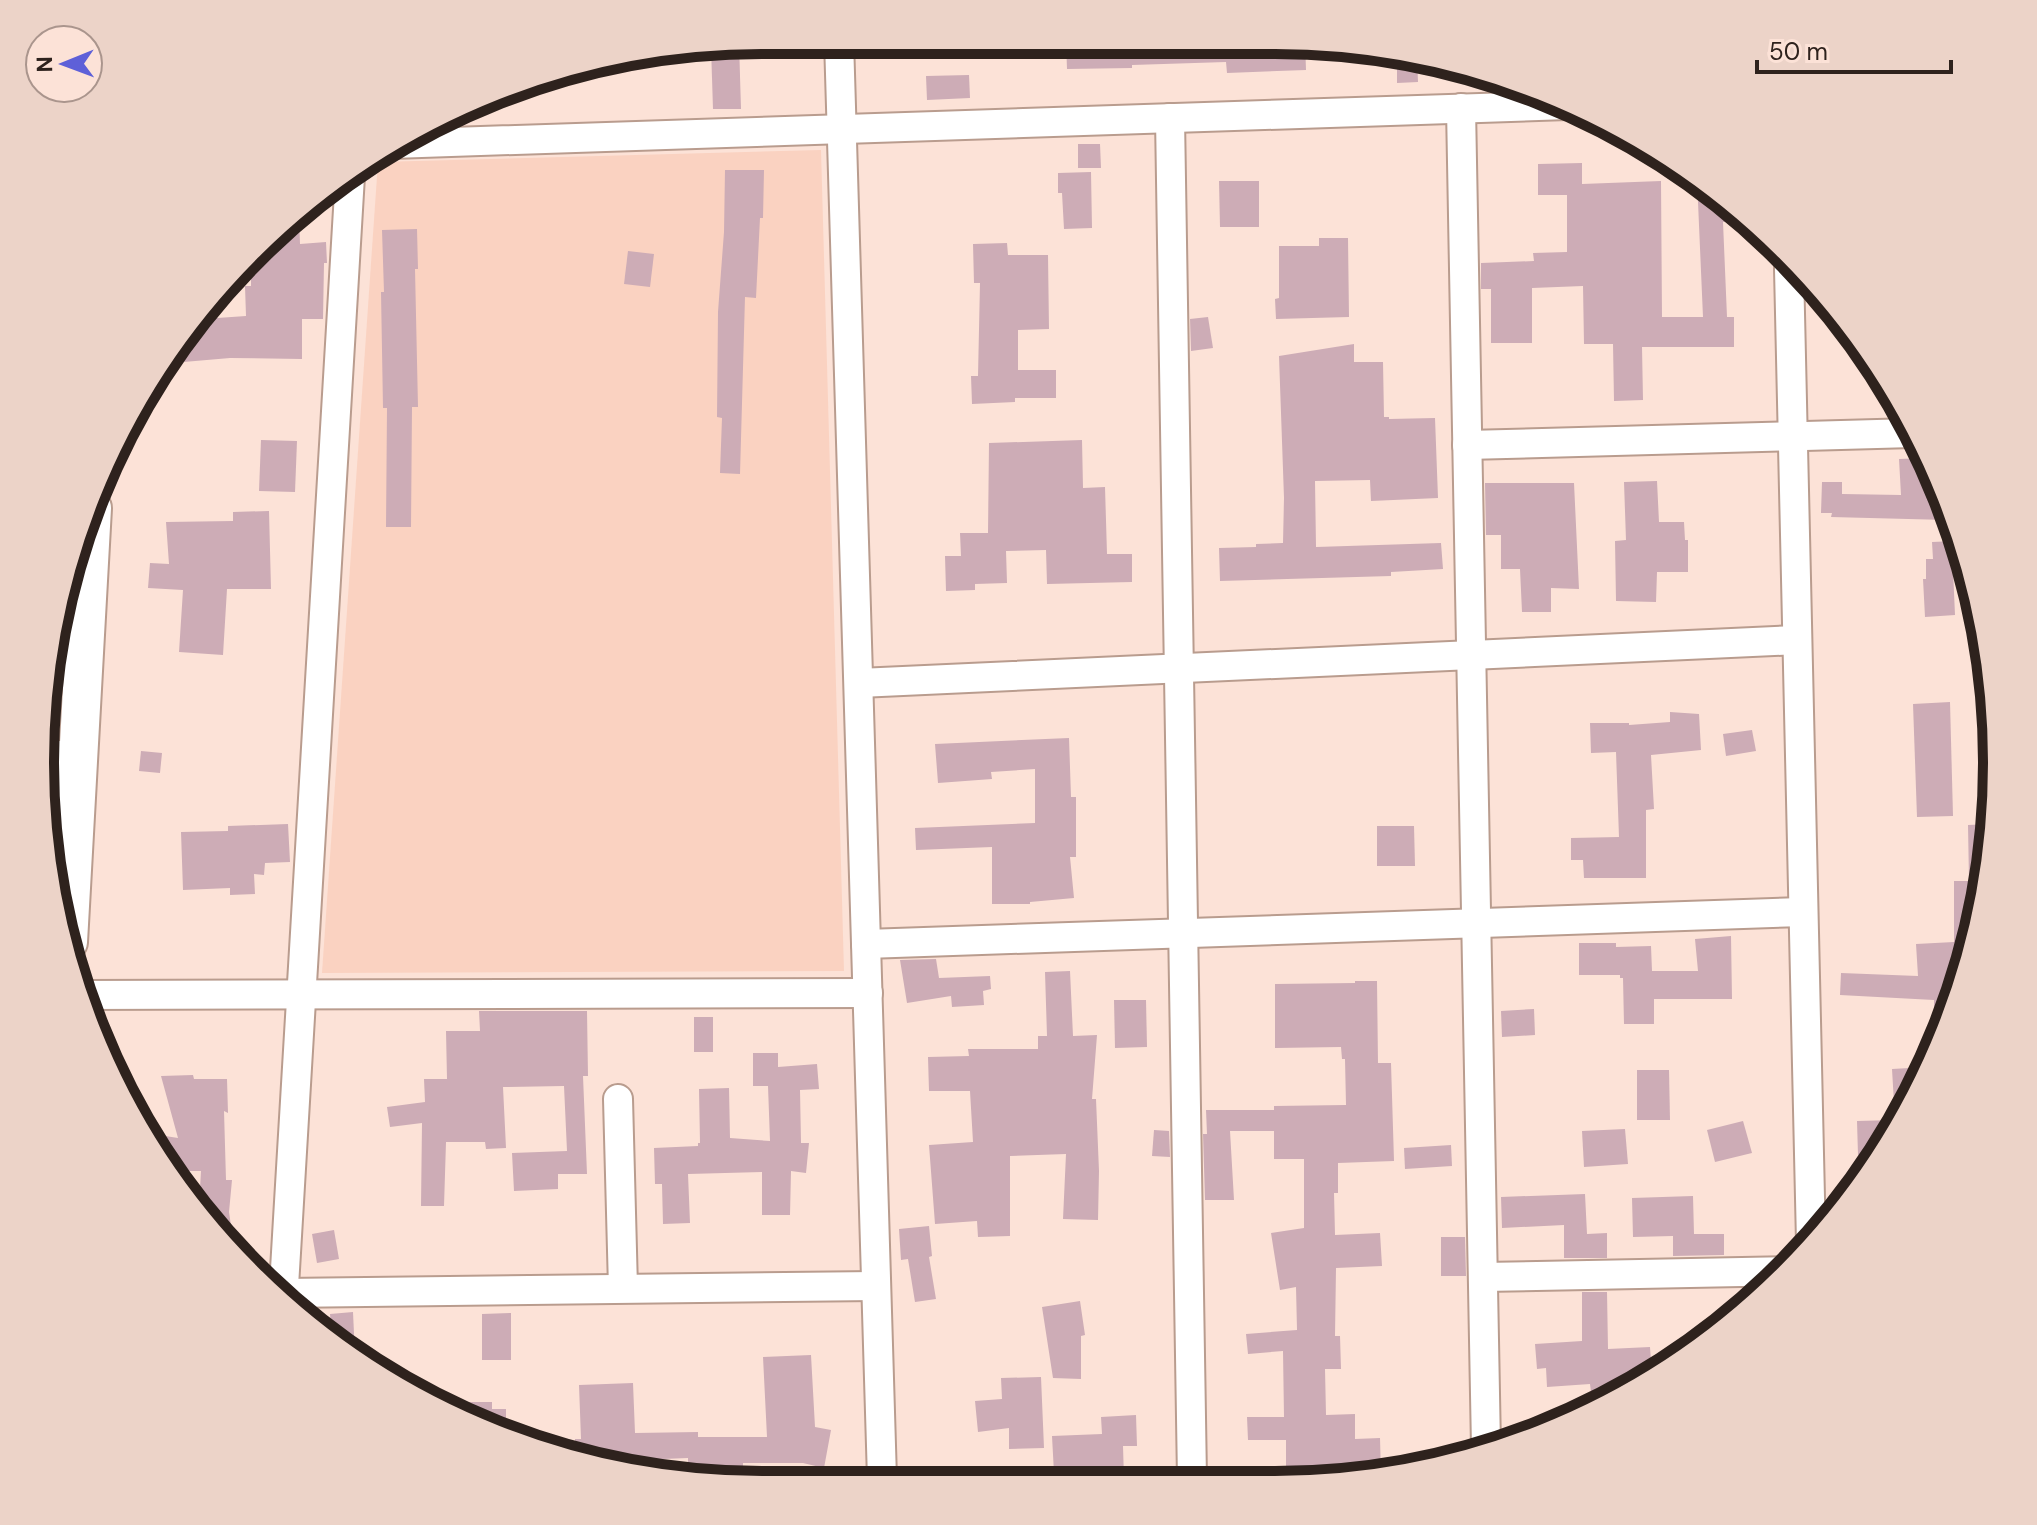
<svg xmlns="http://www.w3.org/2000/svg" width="2037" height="1525" font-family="'DM Sans',sans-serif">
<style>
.built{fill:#fad2c1}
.building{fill:#cdacb6}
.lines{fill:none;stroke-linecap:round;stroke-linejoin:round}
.street-casing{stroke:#b99c8e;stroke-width:32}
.secondary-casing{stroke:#b99c8e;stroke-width:42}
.street{stroke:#fff;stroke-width:28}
.secondary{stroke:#fff;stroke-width:38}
.rim{fill:none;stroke:#2e221d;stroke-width:10}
</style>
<rect width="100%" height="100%" fill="#fce2d7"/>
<polygon class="built" points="821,150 844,971 322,973 378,162"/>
<g class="building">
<polygon points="1066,41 1305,41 1306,70 1227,73 1226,62 1132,65 1132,68 1067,69"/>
<polygon points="739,43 741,109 713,109 711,47"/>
<polygon points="1397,54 1417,57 1418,82 1397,83"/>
<polygon points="969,75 970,98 927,100 926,76"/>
<polygon points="541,79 542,92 510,96 510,92"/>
<polygon points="1078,144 1100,144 1101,168 1078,168"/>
<polygon points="1582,163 1582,184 1661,181 1662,317 1703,317 1697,179 1714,189 1744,222 1723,222 1727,317 1734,317 1734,347 1642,347 1643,400 1614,401 1613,344 1584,344 1583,286 1532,288 1532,343 1491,343 1491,289 1481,289 1481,263 1534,261 1533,253 1567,252 1567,195 1538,195 1538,164"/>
<polygon points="725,170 764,170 763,218 760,218 756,298 745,297 740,474 720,473 722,418 717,417 718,312 724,232"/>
<polygon points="1091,172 1092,228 1064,229 1062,193 1058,193 1058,173"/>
<polygon points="1219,181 1259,181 1259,227 1220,227"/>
<polygon points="299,215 300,244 326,242 327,263 324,263 323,319 302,319 302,359 230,358 172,363 203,319 246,316 245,286 251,286 251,252"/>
<polygon points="417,229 418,269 415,269 418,407 412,407 411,527 386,527 387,408 383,408 381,292 384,292 382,230"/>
<polygon points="1319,238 1348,238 1349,317 1276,319 1275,299 1279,298 1279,246 1319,246"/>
<polygon points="1007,243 1008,255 1048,255 1049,329 1018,330 1018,370 1056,370 1056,398 1015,398 1015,402 972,404 971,376 978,376 980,283 974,283 973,244"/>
<polygon points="628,251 654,254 650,287 624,284"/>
<polygon points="1208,317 1213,348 1191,351 1190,319"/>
<polygon points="1354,344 1354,362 1383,362 1384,417 1389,417 1389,419 1435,418 1438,498 1371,501 1370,480 1315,481 1316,547 1441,543 1443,569 1391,572 1391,576 1220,581 1219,548 1256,547 1256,544 1283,543 1284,498 1279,356"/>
<polygon points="261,440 297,441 295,492 259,491"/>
<polygon points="1082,440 1083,488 1105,487 1107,554 1132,554 1132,582 1047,584 1046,550 1006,551 1007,583 975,584 975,590 946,591 945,556 961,556 960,533 988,533 989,443"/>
<polygon points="1927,458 1942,486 1946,500 1947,520 1831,517 1832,513 1821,513 1822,482 1842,482 1842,494 1901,495 1899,459"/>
<polygon points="1657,481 1659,522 1684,522 1685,540 1688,540 1688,572 1657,572 1656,602 1616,601 1615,541 1626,540 1624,482"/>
<polygon points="1485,483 1574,483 1579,589 1551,588 1551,612 1522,612 1520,569 1501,569 1501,535 1486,535"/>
<polygon points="269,511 271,589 227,589 223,655 179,652 183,590 148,588 150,563 169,564 166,522 233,521 233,512"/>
<polygon points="1955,541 1955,570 1953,570 1955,615 1925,617 1923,579 1926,579 1926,559 1933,559 1932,542"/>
<polygon points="1950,702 1953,816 1917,817 1913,704"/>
<polygon points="1670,712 1699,714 1701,750 1651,755 1654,809 1646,810 1646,878 1584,878 1583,860 1571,860 1571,838 1619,837 1616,752 1591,753 1590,723 1629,723 1629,725 1670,722"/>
<polygon points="1752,730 1756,751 1726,756 1723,734"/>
<polygon points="1069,738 1071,797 1076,797 1076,857 1070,857 1074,898 1030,902 1030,904 992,904 992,847 916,850 915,828 1035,823 1035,769 991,772 992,779 938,783 935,744"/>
<polygon points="141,751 162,753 160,773 139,771"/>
<polygon points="288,824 290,862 265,863 264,875 254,874 255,894 230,895 230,888 183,890 181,832 228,831 228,826"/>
<polygon points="1991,824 1983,903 1951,1008 1934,1009 1934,1000 1840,995 1841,973 1918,976 1916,944 1954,942 1954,881 1969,881 1968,825"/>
<polygon points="1377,826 1414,826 1415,866 1377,866"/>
<polygon points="1731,936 1732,999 1654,999 1654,1024 1624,1024 1623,978 1620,978 1620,975 1579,975 1579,943 1616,943 1616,947 1651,946 1652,971 1698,971 1695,939"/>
<polygon points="936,959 939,978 990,976 991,989 983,991 984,1005 952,1007 951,996 907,1003 900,960"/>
<polygon points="1070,971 1073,1036 1097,1035 1092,1099 1096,1099 1099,1171 1098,1220 1063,1219 1066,1154 1010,1156 1010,1236 978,1237 977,1221 935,1224 929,1145 973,1142 970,1091 929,1091 928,1057 969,1056 968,1049 1038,1049 1038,1036 1047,1036 1045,972"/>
<polygon points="1355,981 1377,981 1378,1063 1391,1063 1394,1161 1338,1163 1338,1193 1334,1193 1335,1235 1380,1233 1382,1266 1336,1268 1335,1336 1340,1336 1341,1369 1325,1369 1326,1415 1355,1414 1355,1439 1380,1438 1381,1475 1286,1478 1286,1440 1248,1440 1247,1417 1284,1417 1283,1351 1248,1354 1246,1334 1297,1330 1296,1287 1280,1290 1271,1233 1304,1228 1304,1159 1274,1159 1274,1131 1230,1131 1234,1200 1205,1200 1203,1134 1207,1134 1206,1110 1274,1110 1274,1106 1346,1105 1345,1059 1342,1059 1341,1047 1275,1048 1275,984 1355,983"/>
<polygon points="1114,1000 1146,1000 1147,1047 1115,1048"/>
<polygon points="1534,1009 1535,1035 1502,1037 1501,1011"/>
<polygon points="479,1011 587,1011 588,1076 583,1076 587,1174 558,1174 558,1189 514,1191 512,1153 567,1151 564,1086 503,1087 506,1148 486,1149 485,1142 446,1142 444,1206 421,1206 422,1123 390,1127 387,1107 425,1102 424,1079 447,1079 446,1031 480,1031"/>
<rect x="694" y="1017" width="19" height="35"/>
<polygon points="753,1053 778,1053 778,1067 817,1064 819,1089 800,1090 801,1143 809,1143 806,1173 791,1171 790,1215 762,1215 762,1172 688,1174 690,1223 663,1224 662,1184 655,1184 654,1148 698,1146 698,1143 700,1143 699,1089 729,1088 730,1138 770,1141 768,1086 753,1086"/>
<polygon points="1927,1067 1880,1154 1858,1155 1857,1121 1895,1120 1892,1069"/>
<polygon points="1637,1070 1669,1070 1670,1120 1637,1120"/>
<polygon points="193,1075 194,1079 227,1079 228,1113 224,1111 226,1180 232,1180 229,1212 234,1246 199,1206 201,1171 189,1171 161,1163 157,1155 159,1135 178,1138 161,1076"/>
<polygon points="1743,1121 1752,1153 1715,1162 1707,1130"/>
<polygon points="1625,1129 1628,1164 1584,1167 1582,1131"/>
<polygon points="1154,1130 1169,1131 1170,1157 1152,1156"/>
<polygon points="1451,1145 1452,1166 1405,1169 1404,1148"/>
<polygon points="1585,1194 1587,1234 1607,1233 1607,1258 1564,1258 1564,1225 1502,1228 1501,1197"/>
<polygon points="1693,1196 1694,1234 1724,1234 1724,1255 1673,1256 1673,1236 1633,1237 1632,1198"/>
<polygon points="929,1226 932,1256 929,1257 936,1299 915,1302 908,1259 901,1260 899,1229"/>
<polygon points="334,1230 339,1259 317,1263 312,1234"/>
<polygon points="1441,1237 1465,1237 1466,1276 1441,1276"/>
<polygon points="1582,1292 1607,1292 1608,1349 1650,1347 1652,1376 1593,1408 1590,1384 1547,1387 1546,1368 1537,1369 1535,1344 1582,1341"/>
<polygon points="1080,1301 1085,1335 1081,1336 1081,1379 1053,1378 1042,1307"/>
<polygon points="353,1312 355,1355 332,1338 330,1314"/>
<polygon points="511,1313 511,1360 482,1360 482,1314"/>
<polygon points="811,1355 815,1427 831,1430 824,1468 803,1463 743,1463 743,1469 688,1469 688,1458 638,1460 639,1468 623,1468 575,1457 575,1439 581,1439 579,1385 633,1383 635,1433 698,1432 698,1437 767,1437 763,1357"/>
<polygon points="1041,1377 1044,1448 1009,1449 1009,1428 978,1432 975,1401 1002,1399 1001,1378"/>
<polygon points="431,1402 492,1402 492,1409 506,1409 506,1436"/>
<polygon points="1136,1415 1137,1446 1123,1446 1124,1479 1096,1479 1096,1471 1054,1473 1052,1436 1102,1434 1101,1417"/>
</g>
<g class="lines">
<defs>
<g id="street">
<polyline points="839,40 882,1479"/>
<polyline points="1461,108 1486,1447"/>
<polyline points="1170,118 1192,1479"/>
<polyline points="392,144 1568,105"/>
<polyline points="1789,269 1811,1242"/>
<polyline points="1467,445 1913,433"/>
<polyline points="859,683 1797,640"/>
<polyline points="45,755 78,755"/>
<polyline points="866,944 1803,912"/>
<polyline points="79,995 868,993"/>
<polyline points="618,1099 623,1288"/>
<polyline points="1483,1277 1787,1271"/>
<polyline points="284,1293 876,1286"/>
<polyline points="283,1303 350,176"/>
</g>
<polyline id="secondary" points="68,942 92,508"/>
</defs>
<use href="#street" class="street-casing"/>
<use href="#secondary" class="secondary-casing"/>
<use href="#street" class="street"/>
<use href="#secondary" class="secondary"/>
</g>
<path d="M0 0H2037V1525H0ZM762 54H1275A708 708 0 0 1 1983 762V763A708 708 0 0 1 1275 1471H762A708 708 0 0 1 54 763V762A708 708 0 0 1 762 54Z" fill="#ecd3c8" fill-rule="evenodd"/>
<path class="rim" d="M762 54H1275A708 708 0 0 1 1983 762V763A708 708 0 0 1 1275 1471H762A708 708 0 0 1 54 763V762A708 708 0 0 1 762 54Z"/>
<g transform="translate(64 64) rotate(269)"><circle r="38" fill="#fce2d7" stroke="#aa958d" stroke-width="2"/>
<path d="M0-6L14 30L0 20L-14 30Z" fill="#5e60d8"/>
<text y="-12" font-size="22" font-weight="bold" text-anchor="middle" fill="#2e221d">N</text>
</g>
<path d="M1757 60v12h194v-12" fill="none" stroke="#2e221d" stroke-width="4"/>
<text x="1769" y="60" font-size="24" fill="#2e221d" stroke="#fce2d7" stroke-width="6" paint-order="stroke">50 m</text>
</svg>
